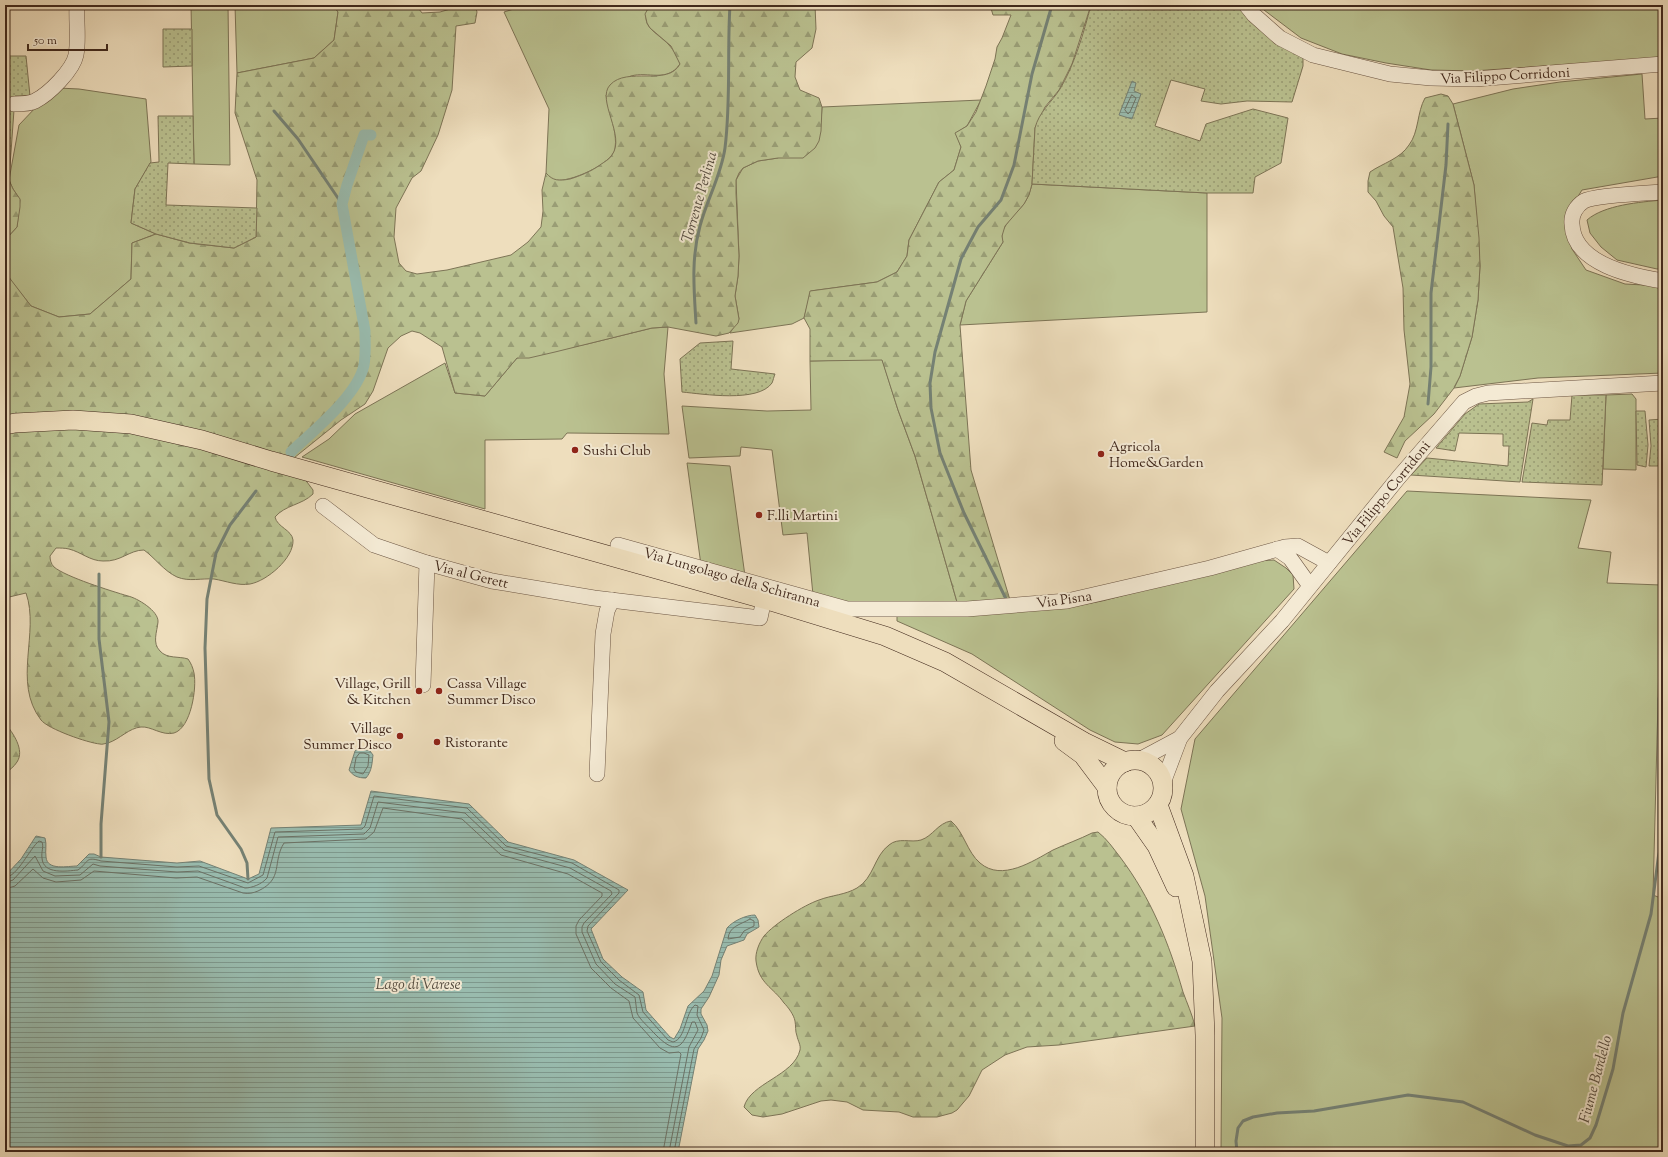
<svg xmlns="http://www.w3.org/2000/svg" width="1668" height="1157" font-family="'Sorts Mill Goudy',serif">
<style>
.grass{fill:#bac190;stroke:#7d7456}
.forest{fill:url(#forest-firs);stroke:#7d7456}
.park{fill:url(#park-dots);stroke:#7d7456}
.water{fill:url(#water-rules);stroke:#758174}
.lines{fill:none;stroke-linecap:round;stroke-linejoin:round}
.shore{stroke:#6c7266;stroke-width:1}
.stream{stroke:#758174;stroke-width:3}
.canal{stroke:#99bcaf;stroke-width:11}
.minor-casing{stroke:#6c5644;stroke-width:16}
.major-casing{stroke:#40281c;stroke-width:20}
.minor{stroke:#f4ead4;stroke-width:15}
.major{stroke:#eedebd;stroke-width:19}
.poi-dot{fill:#8f2418;stroke:#f4ead4;stroke-width:1.5}
.labels{text-anchor:middle;stroke-width:4;stroke-linejoin:round;paint-order:stroke}
.street-label{font-size:14px;fill:#40281c;stroke:#f4ead4}
.poi-label{font-size:14px;fill:#40281c;stroke:#f4ead4;text-anchor:start}
.water-label{font-size:15px;font-style:italic;fill:#564d41;stroke:#f4ead4}
</style>
<defs>
<pattern id="forest-firs" width="22" height="20" patternUnits="userSpaceOnUse"><rect width="22" height="20" fill="#bac190"/><path d="M5 1l3.5 6h-7zM16 11l3.5 6h-7z" fill="#999d75"/></pattern>
<pattern id="park-dots" width="8" height="8" patternUnits="userSpaceOnUse"><rect width="8" height="8" fill="#bac190"/><path d="M2 2h.1M6 6h.1" fill="none" stroke="#999d75" stroke-width="1.8" stroke-linecap="round"/></pattern>
<pattern id="water-rules" width="6" height="5" patternUnits="userSpaceOnUse"><rect width="6" height="5" fill="#99bcaf"/><path d="M0 2.5h6" fill="none" stroke="#7e998e"/></pattern>
</defs>
<rect width="100%" height="100%" fill="#eedebd"/>
<filter id="stains"><feTurbulence type="fractalNoise" baseFrequency=".005" numOctaves="4"/><feColorMatrix values="0 0 0 0 .2 0 0 0 0 .09 0 0 0 0 .02 0 0 0 .5 -.17"/></filter>
<radialGradient id="worn" r=".72"><stop offset=".6" stop-color="#630" stop-opacity="0"/><stop offset="1" stop-color="#630" stop-opacity=".3"/></radialGradient>
<g class="grass">
<polygon points="191,5 228,5 230,165 194,164"/>
<polygon points="235,5 334,5 338,12 334,40 314,58 237,73"/>
<path d="M527,5h123c-12,22 6,26 19,40 5,5 9,13 11,19 -13,19 -32,7 -49,12 -7,2 -19,14 -25,19 2,17 12,36 9,54 -3,15 -46,34 -60,31 -4,-1 -7,-4 -9,-7l3,-64 -45,-97z"/>
<polygon points="1264,5 1663,5 1663,58 1473,71 1431,70 1386,63 1342,54 1301,38 1264,10"/>
<polygon points="1642,74 1645,119 1663,118 1663,176 1582,190 1572,206 1568,228 1572,249 1586,270 1625,284 1663,286 1663,373 1538,378 1454,388 1460,376 1472,337 1478,300 1480,266 1474,185 1453,104 1513,89 1560,82"/>
<polygon points="58,88 79,89 146,99 151,162 135,189 131,223 156,234 132,243 131,279 90,314 59,317 31,306 12,282 5,272 5,240 17,227 20,200 13,189 9,180 19,125 37,106"/>
<polygon points="981,100 967,126 956,133 961,147 954,170 939,182 909,240 907,256 897,272 877,282 811,291 804,318 792,324 730,333 739,319 735,296 738,276 739,256 736,180 743,168 758,161 778,158 821,122 822,107"/>
<path d="M1032,184l175,9v119l-247,13 6,-24 37,-59c-6,-13 13,-28 20,-37 5,-7 7,-13 9,-21z"/>
<path d="M1663,200v69h-6l-40,-9 -16,-13 -11,-14 -3,-13c17,-15 53,-18 76,-20z"/>
<polygon points="668,327 664,374 669,434 567,433 562,439 485,440 485,509 302,457 329,439 355,414 445,363 455,393 485,396 517,358 587,344 652,328"/>
<polygon points="882,359 898,410 915,456 957,602 852,603 813,595 807,533 783,535 772,450 741,447 740,456 689,458 682,406 767,411 811,410 810,361"/>
<polygon points="1632,394 1636,399 1636,470 1603,469 1606,395"/>
<polygon points="687,463 730,466 745,576 701,565"/>
<polygon points="1407,491 1591,500 1578,548 1611,552 1607,583 1661,585 1653,895 1663,899 1663,1152 1221,1152 1222,1018 1205,896 1181,809 1195,739"/>
<polygon points="1274,560 1286,568 1293,575 1294,589 1162,735 1138,744 1115,742 1090,730 972,654 897,621 897,614 1081,605 1102,601 1256,561"/>
</g>
<g class="forest">
<path d="M333,5h83l6,8 18,-1 24,-7h11l2,7 -2,11 -19,3 -4,64 -14,45 -17,36 -9,7 -16,30 -2,29 5,26 7,8 11,3 30,-4 64,-15 17,-13 13,-15 2,-16 -1,-21 4,-17c7,8 13,8 24,6 10,-3 22,-8 30,-14 4,-3 10,-6 12,-10 14,-19 -16,-55 -2,-70 17,-19 58,2 70,-21l-9,-18 -21,-18 -3,-5 -2,-9 5,-9h165l1,24 -4,19 -16,14 -1,15 5,13 19,8 3,9 -1,24 -2,10 -4,7 -12,10h-25l-20,3 -15,7 -4,5 -3,7v13l3,63 -1,20 -3,20 4,23 -1,4 -9,10 -13,3 -48,-9 -16,1 -97,24 -26,6h-12l-32,38 -30,-3 -13,-46 -22,-14 -8,-2 -11,5 -13,12 -15,43 -8,13 -24,16 -47,38 10,20 9,12v4c-11,11 -28,11 -38,23 2,10 17,13 18,23 1,18 -26,41 -43,44 -12,2 -24,-3 -36,-5 -12,-1 -25,3 -37,-2 -13,-6 -22,-19 -33,-27 -15,0 -23,12 -41,11 -13,0 -22,-9 -34,-12 -4,-1 -9,-1 -13,-1l-6,8c0,4 1,8 4,11 12,10 57,24 74,29 9,2 31,15 30,26 -1,10 -6,21 2,29 7,8 19,5 28,8 3,4 5,9 6,14 3,15 -3,55 -20,60 -12,3 -23,-7 -33,-6 -12,1 -21,12 -33,16 -2,0 -6,2 -8,1 -12,-1 -52,-15 -59,-24 -29,-38 -1,-87 -15,-127l-21,5v-326l26,34 28,11 31,-3 41,-35 1,-36 24,-9 33,9 45,5 22,-11 1,-57 -22,-67 2,-40 77,-15 20,-18 4,-28z"/>
<polygon points="990,5 1091,5 1072,64 1059,90 1045,107 1035,128 1032,184 1029,195 1024,204 1005,226 1002,236 1003,242 966,301 960,325 971,470 1010,600 957,602 915,456 898,410 882,360 810,361 810,329 804,318 810,291 877,282 897,272 907,256 909,240 939,182 954,170 961,147 955,133 967,126 976,112 986,86 995,59 997,47 1002,38 1011,15 993,15"/>
<path d="M1441,94l7,2 5,8 21,81 5,53 1,28 -2,34 -6,37 -12,39 -6,12 -20,26 -29,27 -8,17 -13,-6 20,-35 6,-33 -6,-54 -1,-42 -10,-61 -9,-11 -8,-15 -8,-9v-11l2,-9c13,-9 30,-13 39,-27 10,-13 8,-33 16,-47z"/>
<polygon points="9,180 13,189 20,199 20,207 17,227 5,240 5,183"/>
<path d="M5,723c8,10 20,27 12,39 -3,5 -8,8 -12,12z"/>
<path d="M951,821c13,11 16,31 29,42 22,19 53,-2 73,-13 13,-6 27,-11 39,-17l6,-1c9,7 15,16 22,25 31,41 49,86 63,135 4,11 9,22 12,34l-136,19 -32,2 -22,8 -23,15 -13,26 -12,14 -5,3 -15,4h-24l-14,-5 -36,-2 -16,-8 -16,-2 -10,1 -39,13 -19,3 -11,-2 -8,-8c6,-24 50,-31 56,-57 1,-5 -2,-9 -3,-14 -2,-5 -1,-10 -2,-15 -1,-6 -7,-14 -11,-18 -11,-16 -25,-19 -28,-42 -1,-8 3,-18 8,-25 10,-12 40,-31 55,-36 13,-5 26,-5 38,-12 17,-10 17,-32 32,-43 9,-8 22,-2 32,-5 12,-4 17,-17 30,-19z"/>
</g>
<g class="park">
<path d="M1091,5h148l64,53v8l-11,36 -45,-1 -26,3 -20,-3 4,-12 -34,-9 -16,46 45,15 6,-17 47,-15 35,9 -7,45 -26,14 -2,16h-46l-175,-9 3,-56c4,-16 16,-25 25,-39 14,-23 24,-57 31,-84z"/>
<polygon points="163,29 192,29 192,66 163,67"/>
<polygon points="5,56 26,56 30,96 15,96 9,180 5,183"/>
<polygon points="158,116 193,116 194,164 168,163 166,205 257,208 256,237 234,248 190,243 156,234 131,223 135,189 150,163 159,162"/>
<path d="M733,341l-2,28 44,5c-1,2 -2,7 -3,9 -14,20 -69,11 -90,9l-2,-33 20,-16z"/>
<polygon points="1572,395 1606,395 1602,485 1522,482 1532,423 1547,425 1548,420 1570,420"/>
<polygon points="1533,399 1520,482 1411,475 1427,458 1508,466 1509,446 1503,446 1503,434 1459,433 1455,451 1436,448 1465,414 1479,404 1528,402"/>
<polygon points="1636,411 1645,411 1648,445 1646,467 1637,465"/>
<polygon points="1663,419 1662,466 1649,466 1651,446 1649,420"/>
</g>
<g class="water">
<polygon points="1132,81 1136,83 1134,91 1141,94 1132,119 1119,115"/>
<path d="M359,748l11,3 3,4c-1,8 -1,16 -7,23 -8,0 -13,-2 -17,-8l6,-19z"/>
<path d="M371,791l98,13 39,38 66,18 54,30 -37,39 12,30 19,18 21,15 3,18 24,27 4,2 6,-10 8,-23 16,-15 8,-15 15,-48c6,-7 19,-13 28,-13l3,5 1,7 -12,7 -3,6 -17,6 -6,14 -2,15 -10,22 -8,12v5l6,11 1,6 -4,9 -6,9 -20,103h-673v-276l16,-17 15,-23 9,2c2,7 0,12 1,19 1,14 22,9 31,9l12,-12h5l7,3 76,6 23,-2 48,18 11,-5 12,-46 90,-3z"/>
</g>
<g class="lines">
<g class="shore">
<polygon points="1132,95 1136,98 1130,112 1128,114 1125,110"/>
<polygon points="360,753 364,753 369,755 368,766 363,774 356,772 354,769 356,758"/>
<path d="M5,878c13,-2 25,-30 34,-37l3,1c2,5 -1,10 0,16 1,17 25,13 36,12 11,-8 7,-14 23,-9l76,6 22,-1 49,17 15,-8 12,-43 87,-3 3,-3 9,-30 93,12 39,38 66,17 47,27v3l-31,33 -1,5 14,31 18,18 20,15 4,17 25,28 5,2c13,-3 12,-29 22,-37l3,1 -1,9 7,15 -3,8 -7,11 -20,103"/>
<path d="M5,883l8,-3 22,-24 8,15 12,5 25,-1 13,-11 7,2 77,6 21,-1 47,17c7,0 17,-4 22,-10l11,-41 86,-3 6,-6 8,-26 87,11 39,37 66,18 41,23 1,3 -28,29 -2,4v5l14,32 19,20 20,13c1,5 1,11 2,16 3,7 11,13 16,19 22,23 29,19 39,-10h3l3,8 -9,17 -20,105"/>
<path d="M5,889l10,-3 18,-17 10,9 13,4 25,-2 13,-9 82,7 21,-1 46,16c6,1 10,0 15,-2 26,-12 14,-29 26,-48l82,-4 8,-7 9,-24 79,11 39,36 67,19 34,19v3l-23,24 -3,6v8l15,34 20,20 18,13 4,17 27,30 9,5 10,-1 2,2 -18,98"/>
<path d="M750,919l4,2v5l-10,5 -4,6 -12,2c1,-13 12,-14 22,-20z"/>
</g>
<g class="stream">
<polyline points="274,111 298,139 342,204"/>
<path d="M696,323c-2,-33 -5,-65 4,-97 7,-27 21,-50 25,-78 6,-48 2,-95 5,-143"/>
<polyline points="1428,404 1431,367 1431,293 1446,165 1448,124"/>
<polyline points="99,574 99,639 109,722 101,824 101,857"/>
<polyline points="1007,601 964,513 940,453 931,408 930,383 935,352 961,259 978,227 1001,200 1014,165 1032,74 1052,5"/>
<polyline points="248,879 247,863 241,849 217,815 209,779 205,648 207,599 216,553 230,525 256,491"/>
<polyline points="1237,1152 1236,1141 1238,1128 1243,1121 1253,1117 1277,1113 1314,1111 1408,1095 1463,1102 1535,1135 1568,1146 1581,1145 1590,1138 1596,1125 1613,1069 1623,1013 1651,914 1659,852 1659,699 1663,685"/>
</g>
<path class="canal" d="M291,452c22,-21 67,-57 73,-87 2,-11 1,-23 1,-34l-23,-127 5,-19 17,-50h7"/>
<defs>
<g id="minor">
<polyline points="1246,5 1254,15 1280,38 1313,55 1390,74 1431,78 1475,79 1663,64"/>
<path d="M14,104c7,0 15,0 21,-3 14,-7 38,-31 41,-46 3,-16 0,-33 1,-50"/>
<path d="M1663,192c-16,1 -68,3 -79,9 -8,5 -13,14 -12,23 1,40 60,52 91,57"/>
<polyline points="323,506 374,545 427,563 492,581 594,598 760,618 764,599"/>
<polyline points="618,545 847,609 967,609 1067,601 1210,568 1285,547 1298,546 1329,563"/>
<polyline points="1277,549 1290,558 1310,586"/>
<polyline points="423,685 427,563"/>
<polyline points="1137,761 1180,738"/>
<polyline points="597,774 603,634 607,611 612,600"/>
<polyline points="1163,783 1180,738 1217,691 1282,621 1399,477 1464,402 1476,396 1488,393 1663,383"/>
</g>
<g id="major">
<polyline points="5,425 15,423 73,420 131,424 202,440 271,461 764,599 885,636 945,662 1084,742 1125,762"/>
<polyline points="1064,741 1083,755 1107,787"/>
<circle cx="1135" cy="788" r="28"/>
<polyline points="1158,805 1184,876 1202,961 1205,1035 1205,1152"/>
<polyline points="1136,816 1157,846 1176,887"/>
</g>
</defs>
<use href="#minor" class="minor-casing"/>
<use href="#major" class="major-casing"/>
<use href="#minor" class="minor"/>
<use href="#major" class="major"/>
</g>
<g class="poi-dot">
<circle cx="575" cy="450" r="4"/>
<circle cx="1101" cy="454" r="4"/>
<circle cx="759" cy="515" r="4"/>
<circle cx="419" cy="691" r="4"/>
<circle cx="439" cy="691" r="4"/>
<circle cx="400" cy="736" r="4"/>
<circle cx="437" cy="742" r="4"/>
</g>
<g class="labels">
<g class="street-label">
<text transform="translate(1505 75) rotate(-3)" y="5">Via Filippo Corridoni</text>
<text transform="translate(1386 493) rotate(-51)" y="5">Via Filippo Corridoni</text>
<text transform="translate(471 574) rotate(14)" y="5">Via al Gerett</text>
<text transform="translate(732 577) rotate(16)" y="5">Via Lungolago della Schiranna</text>
<text transform="translate(1064 599) rotate(-8)" y="5">Via Pisna</text>
</g>
<g class="poi-label">
<text x="1109" y="451">Agricola<tspan x="1109" dy="16">Home&amp;Garden</tspan></text>
<text x="583" y="455">Sushi Club</text>
<text x="767" y="520">F.lli Martini</text>
<text x="411" y="688" text-anchor="end">Village, Grill<tspan x="411" dy="16">&amp; Kitchen</tspan></text>
<text x="447" y="688">Cassa Village<tspan x="447" dy="16">Summer Disco</tspan></text>
<text x="392" y="733" text-anchor="end">Village<tspan x="392" dy="16">Summer Disco</tspan></text>
<text x="445" y="747">Ristorante</text>
</g>
<g class="water-label">
<text transform="translate(699 197) rotate(-74)" y="5">Torrente Perlina</text>
<text x="418" y="989">Lago di Varese</text>
<text transform="translate(1595 1079) rotate(-75)" y="5">Fiume Bardello</text>
</g>
</g>
<rect width="1668" height="1157" fill="none" stroke="#eedebd" stroke-width="20"/>
<rect x="6" y="6" width="1656" height="1145" fill="none" stroke="#40281c" stroke-width="2"/>
<rect x="10" y="10" width="1648" height="1137" fill="none" stroke="#40281c"/>
<path d="M28 44v6h79v-6" fill="none" stroke="#40281c" stroke-width="2"/>
<text x="34" y="44" font-size="12" fill="#40281c" stroke="#f4ead4" stroke-width="3" paint-order="stroke">50 m</text>
<rect width="100%" height="100%" filter="url(#stains)"/>
<rect width="100%" height="100%" fill="url(#worn)"/>
</svg>
